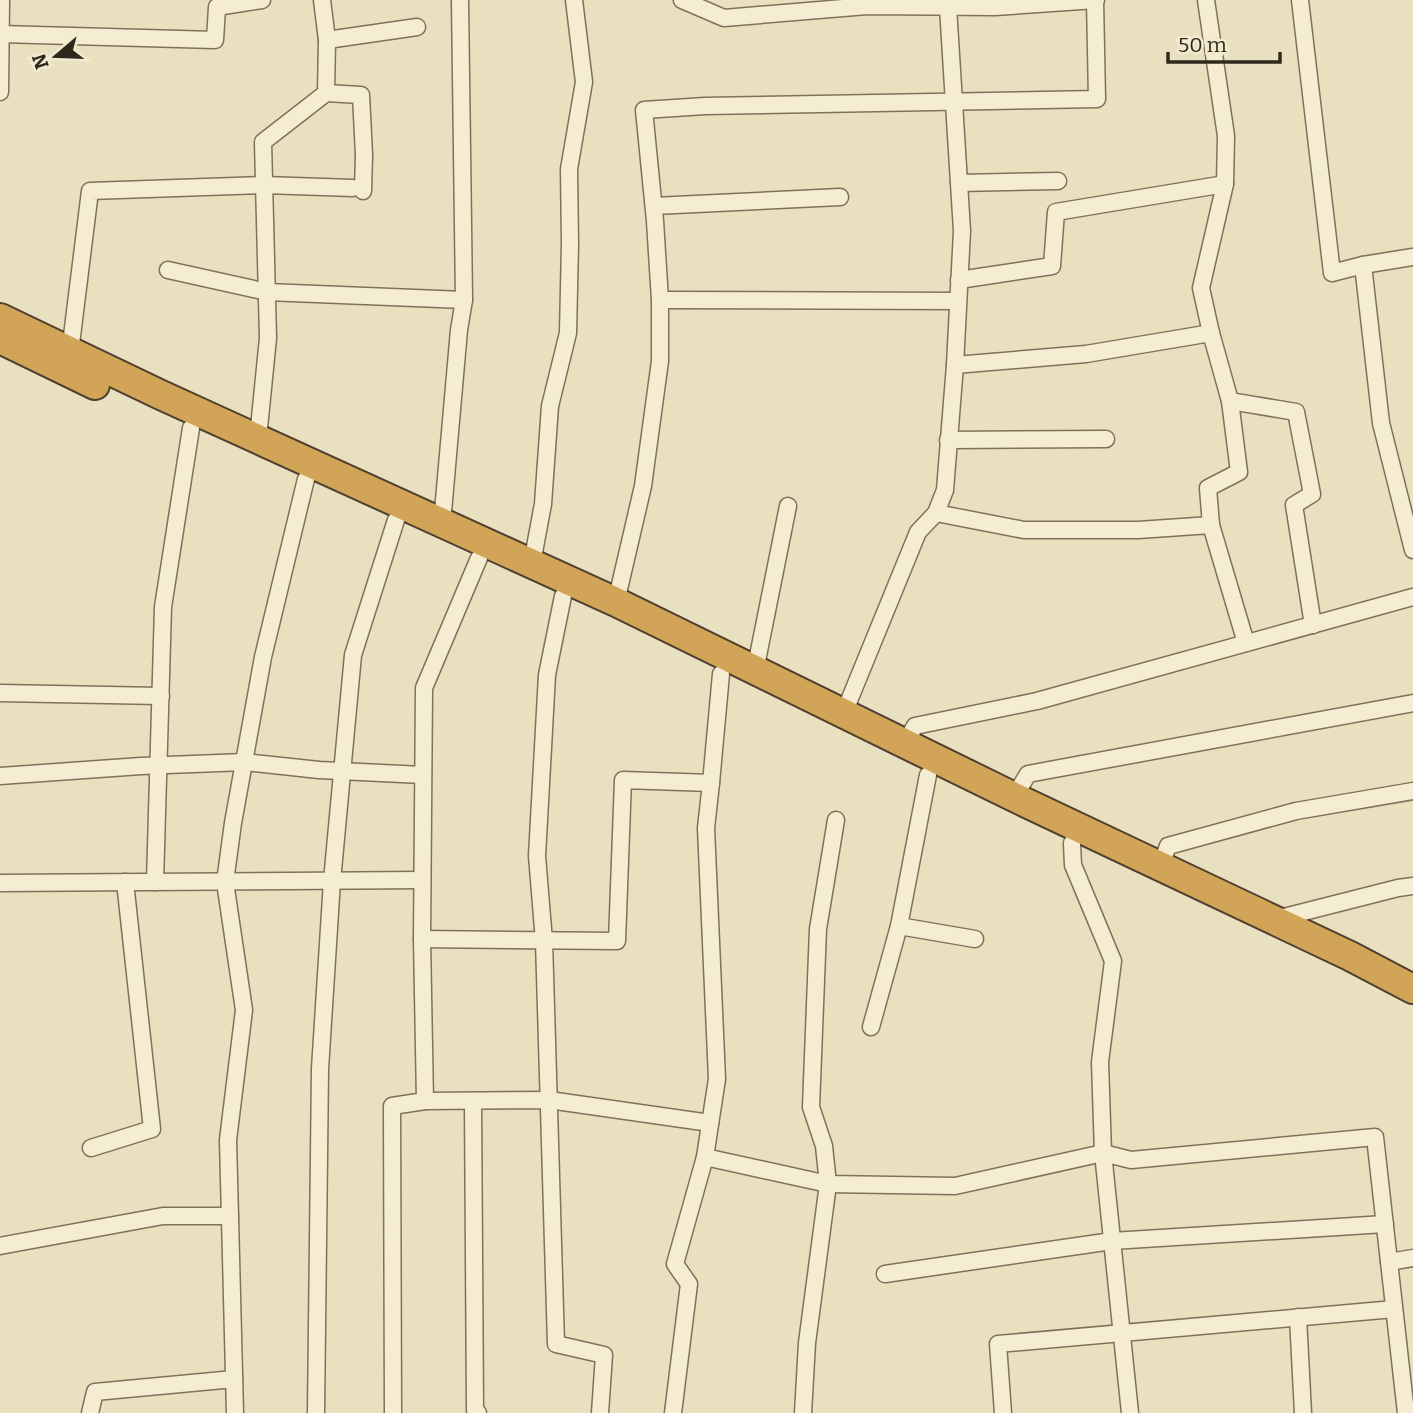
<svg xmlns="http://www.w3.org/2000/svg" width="1413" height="1413" font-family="Bitter,serif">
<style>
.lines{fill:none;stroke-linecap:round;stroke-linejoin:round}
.street-casing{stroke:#80715a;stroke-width:19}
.highway-casing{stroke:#4e3f2e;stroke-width:32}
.street{stroke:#f5edd2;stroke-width:16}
.highway{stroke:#d2a457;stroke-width:28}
</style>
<rect width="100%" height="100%" fill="#e9e0c0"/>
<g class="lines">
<defs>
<g id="street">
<polyline points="682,0 724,18 867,6 995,7 1096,0"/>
<polyline points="1206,0 1226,136 1225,184 1201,288 1211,333 1230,401 1239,472 1208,488 1211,525"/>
<polyline points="1300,0 1332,273 1363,265 1413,257"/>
<polyline points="0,34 215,40 217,7 262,0"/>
<polyline points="327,40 417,27"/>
<polyline points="0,92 1,0"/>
<polyline points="326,93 361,95 364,155 363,191"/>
<polyline points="959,183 1058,181"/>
<polyline points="654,206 840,197"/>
<polyline points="1363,265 1381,423 1413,550"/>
<polyline points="168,270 267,292 464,300"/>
<polyline points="959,280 1052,266 1056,212 1225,184"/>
<polyline points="660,300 958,301"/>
<polyline points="70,352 90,191 264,185 353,188"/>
<polyline points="955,365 1086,354 1211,333"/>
<polyline points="1230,401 1296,412 1312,494 1294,505 1313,625"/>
<polyline points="258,438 268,338 263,142 326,93 327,40 322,0"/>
<polyline points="948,440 1106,439"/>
<polyline points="936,513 1024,530 1138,530 1211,525 1246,643"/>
<polyline points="442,523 459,330 464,300 460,0"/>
<polyline points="532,563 543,504 550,406 568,333 570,244 569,169 584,82 574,0"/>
<polyline points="563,596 547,675 537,856 544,941 556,1344 604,1355 600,1413"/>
<polyline points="616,602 643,486 660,361 660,300 655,221 644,110 705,106 1097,99 1095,0"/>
<polyline points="755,671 788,506"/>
<polyline points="0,693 161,696"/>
<polyline points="844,713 918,532 936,513 945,490 955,365 962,231 948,7"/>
<polyline points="905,743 915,726 1037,701 1413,597"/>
<polyline points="0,776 141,766 245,762 319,770 423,775"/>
<polyline points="1014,797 1028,774 1413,703"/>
<polyline points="1072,843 1073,865 1113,961 1100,1062 1103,1153 1130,1413"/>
<polyline points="1160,867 1168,846 1296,811 1413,791"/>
<polyline points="155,882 163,607 191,428"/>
<polyline points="0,883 422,880"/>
<polyline points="1276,919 1398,888 1413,886"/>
<polyline points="899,926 975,939"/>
<polyline points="422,939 617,941 623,780 711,783"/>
<polyline points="871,1027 899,926 928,775"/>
<polyline points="425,1101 549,1100 710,1123"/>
<polyline points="473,1101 475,1410 478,1413"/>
<polyline points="91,1148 152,1129 125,882"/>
<polyline points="705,1157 828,1184 955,1186 1103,1153 1131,1160 1375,1137 1406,1413"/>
<polyline points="0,1246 163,1216 230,1216"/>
<polyline points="1389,1262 1413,1258"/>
<polyline points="885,1274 1112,1241 1385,1224"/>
<polyline points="1298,1317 1303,1413"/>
<polyline points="90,1413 95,1392 234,1379"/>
<polyline points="235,1413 228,1140 244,1010 225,882 233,823 263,657 306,479"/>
<polyline points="316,1413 320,1069 332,881 353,655 396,520"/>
<polyline points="393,1413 392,1106 425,1101 422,939 424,688 479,558"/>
<polyline points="673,1413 689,1284 675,1264 705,1157 717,1079 706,828 711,783 721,674"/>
<polyline points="803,1413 807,1343 828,1184 824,1146 811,1107 818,929 836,820"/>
<polyline points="1003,1413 998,1344 1394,1309"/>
</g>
<g id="highway">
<polyline points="0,318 161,395 616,602 1014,797 1350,956 1413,989"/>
<polyline points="0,339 95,385"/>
</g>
</defs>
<use href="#street" class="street-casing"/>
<use href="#highway" class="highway-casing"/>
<use href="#street" class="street"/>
<use href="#highway" class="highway"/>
</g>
<g transform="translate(56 56) rotate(251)" stroke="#f1eacf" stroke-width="5" paint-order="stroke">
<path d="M0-5L12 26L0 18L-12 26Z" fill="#31281d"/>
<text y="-10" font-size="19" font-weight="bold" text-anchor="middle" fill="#31281d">N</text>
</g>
<path d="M1168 52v10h112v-10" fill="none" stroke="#31281d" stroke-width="3.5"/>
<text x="1178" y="52" font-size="21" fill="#31281d" stroke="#f1eacf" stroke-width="5" paint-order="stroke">50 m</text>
</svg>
